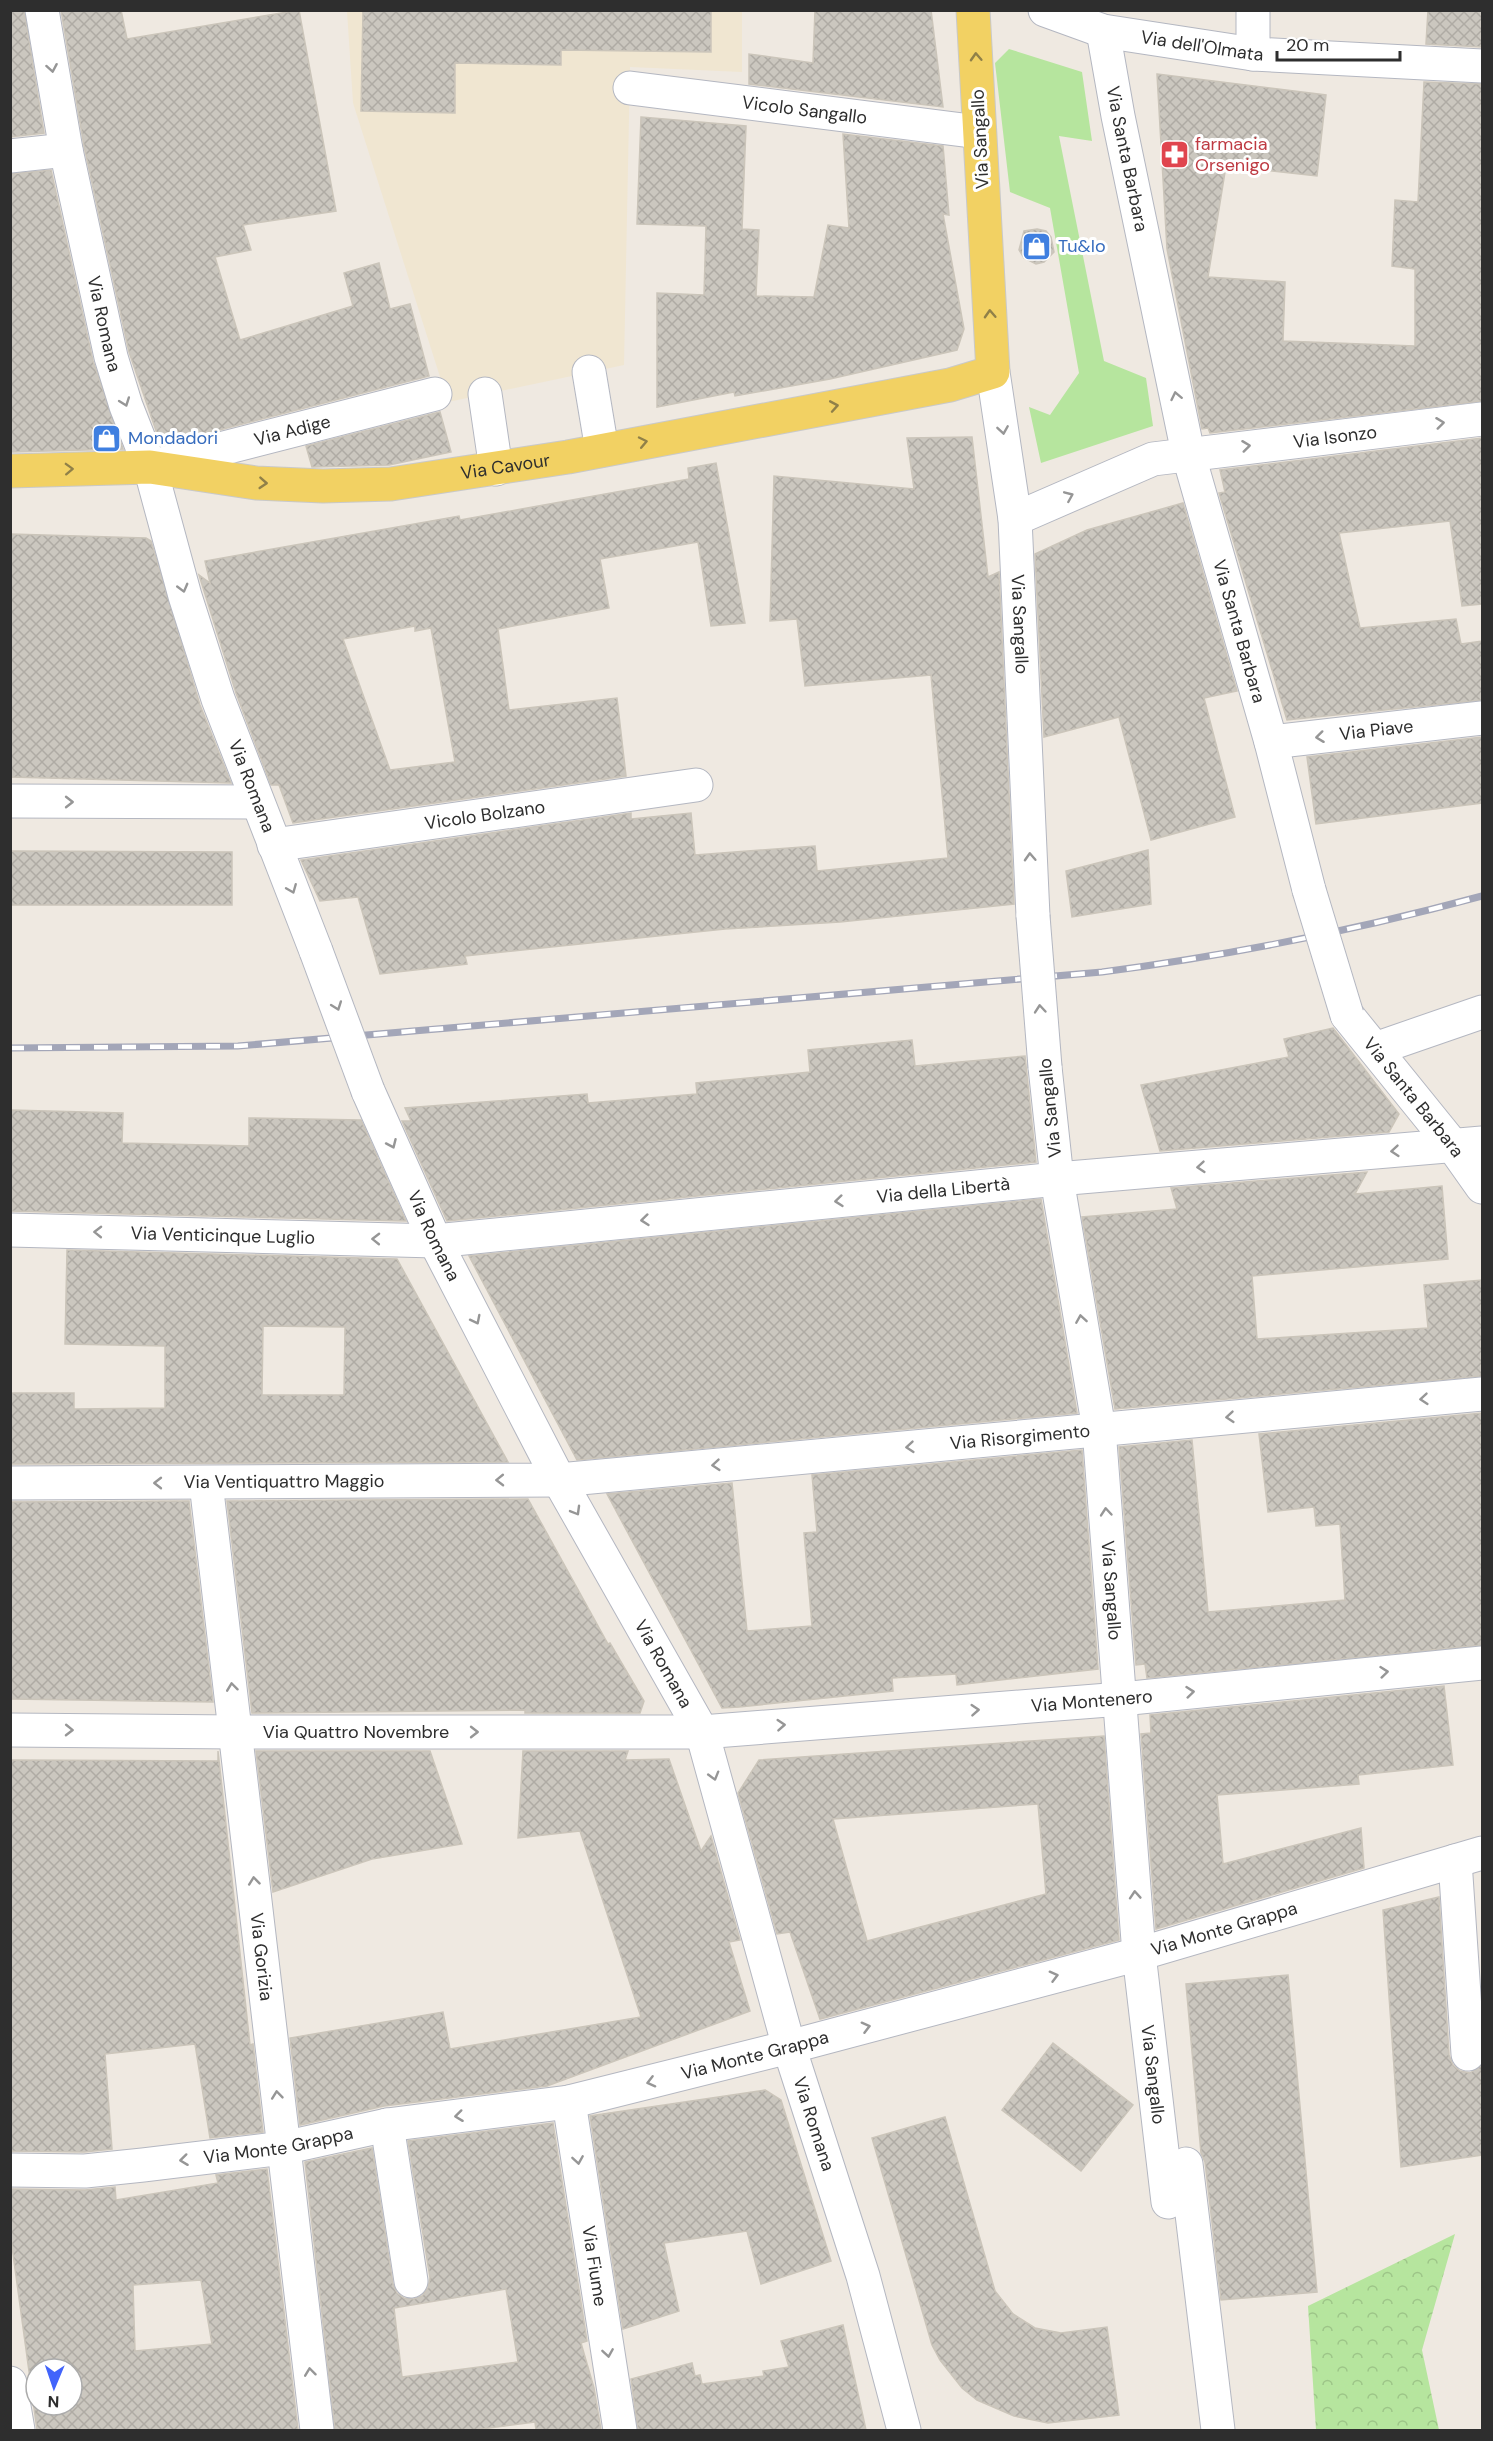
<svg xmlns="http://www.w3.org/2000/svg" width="1493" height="2441" font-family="'DM Sans',sans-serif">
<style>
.education{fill:#f0e6d1}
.forest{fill:url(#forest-crowns)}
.park{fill:#b6e59e}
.building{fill:url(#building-cross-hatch);stroke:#cbc5ba;stroke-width:1.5;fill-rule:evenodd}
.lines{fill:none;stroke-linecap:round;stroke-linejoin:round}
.minor-casing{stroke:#b4b7c1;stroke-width:35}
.major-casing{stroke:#c9c9c9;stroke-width:35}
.minor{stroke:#fff;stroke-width:33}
.major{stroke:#f2d163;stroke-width:33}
.rail-casing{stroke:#a3a6b8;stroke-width:7}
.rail{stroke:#fff;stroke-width:4.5;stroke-dasharray:14;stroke-linecap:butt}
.minor-bridge-casing{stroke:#b4b7c1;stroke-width:35;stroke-linecap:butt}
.minor-bridge{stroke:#fff;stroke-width:33}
.oneway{stroke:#908048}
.oneway2{stroke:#969696}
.labels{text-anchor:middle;stroke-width:6;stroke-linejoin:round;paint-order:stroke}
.street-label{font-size:18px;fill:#2e2e2e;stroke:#fff}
.health-label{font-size:18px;fill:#be3a42;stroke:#fff;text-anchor:start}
.shop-label{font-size:18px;fill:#366cbe;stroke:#fff;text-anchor:start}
</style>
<defs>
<pattern id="forest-crowns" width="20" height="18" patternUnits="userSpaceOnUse" patternTransform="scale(1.5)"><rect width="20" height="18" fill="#b6e59e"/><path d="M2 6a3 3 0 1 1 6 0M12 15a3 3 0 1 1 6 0" fill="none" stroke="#9dc588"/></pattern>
<pattern id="building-cross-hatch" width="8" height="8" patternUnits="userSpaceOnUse" patternTransform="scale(1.5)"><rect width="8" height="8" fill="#cbc7bf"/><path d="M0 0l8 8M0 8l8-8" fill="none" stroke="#afaba4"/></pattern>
</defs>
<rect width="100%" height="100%" fill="#efe9e1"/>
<polygon class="education" points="347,11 742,11 742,72 630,67 624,365 448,402 353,103"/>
<polygon class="forest" points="1455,2234 1422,2350 1439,2430 1316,2430 1308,2306"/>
<polygon class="park" points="1009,49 1082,72 1092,141 1059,136 1104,361 1146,378 1153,426 1041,463 1029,407 1050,415 1079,373 1050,208 1010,192 995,63"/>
<g class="building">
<polygon points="10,10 24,10 44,133 10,137"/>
<polygon points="61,10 121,10 127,39 299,10 336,211 243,225 251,250 215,257 240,340 353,306 344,273 379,263 390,309 410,304 429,376 161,445 129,352 84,146"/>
<polygon points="363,10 711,10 711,52 561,50 561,65 455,63 455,113 361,111"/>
<polygon points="815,10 931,10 943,107 749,84 749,54 813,63"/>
<polygon points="1428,10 1482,10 1482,47 1426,44"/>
<polygon points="1157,74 1326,95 1317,176 1226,166 1208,277 1285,282 1283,341 1415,346 1415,269 1392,266 1395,200 1418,202 1424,82 1482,84 1482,401 1210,433 1208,428 1202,429 1167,249"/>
<polygon points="641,117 746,126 742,229 759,230 756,296 814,297 828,225 849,228 843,134 943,146 949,215 943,214 964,329 957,350 830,379 735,396 734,392 657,407 657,293 704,295 706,226 637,224"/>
<polygon points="51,170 93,361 123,449 10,452 10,174"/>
<polygon points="1037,229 1046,231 1051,237 1054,252 1044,262 1036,264 1024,258 1019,250 1024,231"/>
<polygon points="440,412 451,452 389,465 312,467 306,446"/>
<polygon points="972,437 988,577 999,572 1014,904 840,922 725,929 465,956 467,964 380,974 358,897 320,901 301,860 631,813 631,819 691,813 695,855 815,846 817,871 948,858 931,675 805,686 797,619 770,621 774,476 914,489 907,438"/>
<polygon points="1482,438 1482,604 1462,606 1450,521 1339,533 1360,628 1456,619 1461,644 1482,641 1482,700 1287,720 1219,493 1225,492 1220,470"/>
<path d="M716,463l29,160 -34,3 -13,-84 -98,17 9,49 -111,21 11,81 108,-12 9,78 -333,47 -14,-38h-8l-35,-92 -37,-118 11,8 -5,-22 254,-45 1,4 229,-41 -1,-11zM415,626v5l16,-3 24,134 -65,8 -47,-131z"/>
<polygon points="1183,503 1237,691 1204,698 1235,817 1151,840 1119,717 1044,737 1035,554 1087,530"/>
<polygon points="10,534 146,538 151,541 200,705 231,783 10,777"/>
<polygon points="1482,737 1482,803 1316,824 1307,757"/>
<polygon points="1148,850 1151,904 1072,917 1066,871"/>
<polygon points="10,851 232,852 232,905 10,905"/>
<polygon points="1333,1028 1399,1114 1389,1132 1160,1151 1141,1085 1289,1057 1284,1039"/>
<polygon points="912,1040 915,1066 1025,1056 1036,1162 447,1221 402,1121 411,1121 405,1108 587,1094 588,1103 697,1094 696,1083 810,1072 808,1050"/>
<polygon points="10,1110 123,1113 122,1143 249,1146 249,1118 361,1120 406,1221 10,1211"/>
<polygon points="1367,1172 1355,1194 1442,1186 1448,1259 1252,1276 1257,1339 1428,1328 1424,1285 1482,1280 1482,1376 1115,1409 1082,1217 1177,1209 1171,1188"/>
<polygon points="1041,1199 1077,1413 577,1460 469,1256"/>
<path d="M67,1250l330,9 111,203 -498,2v-71h64v16l91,-1v-62l-100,-2zM263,1326l82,1 -1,68h-82z"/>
<polygon points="1482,1413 1482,1645 1147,1678 1145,1664 1136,1665 1119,1447 1192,1440 1208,1612 1345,1600 1340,1524 1316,1526 1314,1507 1268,1512 1259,1434"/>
<polygon points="1082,1450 1098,1669 957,1685 956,1674 892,1678 893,1691 739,1707 722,1708 607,1494 732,1483 747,1631 812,1626 804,1533 817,1532 812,1475"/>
<polygon points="528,1499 608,1644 610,1643 644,1701 640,1713 525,1713 525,1710 252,1713 227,1501"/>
<polygon points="189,1501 213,1702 10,1699 10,1502"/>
<polygon points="1444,1686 1453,1765 1358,1775 1359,1784 1217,1795 1223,1864 1361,1828 1364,1868 1156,1929 1141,1734 1151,1733 1150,1715"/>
<path d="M1104,1736l15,204 -299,79 -30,-87 -13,2 -39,-141 21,-33zM1038,1804l8,90 -179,47 -34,-122z"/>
<polygon points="218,1751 250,2045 253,2044 263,2132 210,2138 195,2044 105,2054 112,2149 84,2152 10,2151 10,1760 218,1761"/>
<polygon points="256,1751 430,1751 462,1844 372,1859 273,1892"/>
<polygon points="523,1751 628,1751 625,1760 669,1759 701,1851 711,1836 740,1940 729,1942 750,2011 547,2086 384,2106 300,2125 290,2038 443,2012 450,2049 641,2017 580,1831 518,1838"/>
<polygon points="1439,1897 1449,2055 1453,2065 1460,2071 1470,2073 1482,2065 1482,2155 1401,2167 1383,1910"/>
<polygon points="1288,1975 1317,2292 1221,2300 1205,2162 1201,2153 1186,1984"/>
<polygon points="1053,2043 1133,2105 1081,2171 1002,2110"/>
<polygon points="765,2090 781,2100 831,2261 761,2284 747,2231 664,2243 679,2311 623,2329 590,2116"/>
<polygon points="945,2117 995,2291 1013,2314 1035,2328 1061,2333 1107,2327 1119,2415 1048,2423 1014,2416 977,2400 962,2388 940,2360 932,2345 872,2138"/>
<path d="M553,2123l34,218 -6,2 13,45 7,42h-65l-1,-8 -61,8h-139l-30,-268 67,-14 21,136 4,9 7,5 10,1 8,-3 6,-8 2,-10 -22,-137zM506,2289l12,73 -116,15 -8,-69z"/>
<path d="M267,2169l31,261h-261l-27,-198v-43l75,1 30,-3 1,13 102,-17 -2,-8zM201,2280l11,64 -77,7 -2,-66zM36,2369h36v36h-36z"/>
<polygon points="843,2325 866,2430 638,2430 631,2379 692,2363 695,2376 700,2375 702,2384 764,2376 763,2371 789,2367 781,2341"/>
</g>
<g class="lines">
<defs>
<g id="minor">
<path id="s1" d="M42,10l24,140 45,207 15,49 24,61 35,129 33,103 98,252"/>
<path id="s2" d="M1045,10l58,21 150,23 229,12"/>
<path id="s3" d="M1103,31l15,85 70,337 83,289 38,148"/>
<polyline points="1253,54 1253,10"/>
<path id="s4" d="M630,88l349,44"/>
<polyline points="10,156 66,150"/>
<polyline points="589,372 602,450"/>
<path id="s5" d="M993,372l22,147 18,397"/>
<polyline points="485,394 496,469"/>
<path id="s6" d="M150,467l285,-73"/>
<path id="s7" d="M1015,519l138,-60 329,-40"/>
<path id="s8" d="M1271,742l211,-24"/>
<polyline points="10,801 257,802"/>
<path id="s9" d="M274,845l422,-60"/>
<path id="s10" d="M1347,1015l106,131 29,41"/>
<polyline points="1375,1049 1482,1012"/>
<path id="s11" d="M1045,1067l12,112 42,250 40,525 29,248"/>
<path id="s12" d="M368,1091l67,150 124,239 143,252 87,315 74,229 41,154"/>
<path id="s13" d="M10,1230l425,11 622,-62 425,-36"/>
<path id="s14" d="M10,1483l549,-3 923,-86"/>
<path id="s15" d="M206,1483l111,947"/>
<path id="s16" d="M10,1730l227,2h465l419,-33 361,-36"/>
<polyline points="1455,1861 1468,2054"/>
<path id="s17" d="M569,2102l51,328"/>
<polyline points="387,2125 411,2281"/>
<polyline points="1186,2164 1218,2430"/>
<path id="s18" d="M10,2170l75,1 58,-6 140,-17 104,-23 182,-23 220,-55 350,-93 343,-101"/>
<polyline points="10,2383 18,2430"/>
</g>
<g id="major">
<path id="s19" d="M10,471l140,-4 106,16 67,3 68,-2 177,-27 382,-72 43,-13 -20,-362"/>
</g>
</defs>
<use href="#minor" class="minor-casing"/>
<use href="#major" class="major-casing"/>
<use href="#minor" class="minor"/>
<use href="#major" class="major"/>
<defs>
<path id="rail" d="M10,1048l228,-2 864,-74c129,-17 255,-42 380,-76"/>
</defs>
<use href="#rail" class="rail-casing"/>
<use href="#rail" class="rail"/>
<defs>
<g id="minor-bridge">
<polyline points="1309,890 1347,1015"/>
<polyline points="1033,916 1045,1067"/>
<polyline points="316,951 368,1091"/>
</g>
</defs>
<use href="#minor-bridge" class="minor-bridge-casing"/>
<use href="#minor-bridge" class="minor-bridge"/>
</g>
<defs><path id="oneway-chevron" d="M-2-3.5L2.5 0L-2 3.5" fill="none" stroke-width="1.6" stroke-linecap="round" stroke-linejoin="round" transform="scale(1.5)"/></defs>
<g class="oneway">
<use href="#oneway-chevron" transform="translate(976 57) rotate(-93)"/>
<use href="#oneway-chevron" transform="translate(990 314) rotate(-93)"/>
<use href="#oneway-chevron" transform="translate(834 406) rotate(-10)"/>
<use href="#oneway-chevron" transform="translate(643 442) rotate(-12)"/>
<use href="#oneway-chevron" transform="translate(69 469) rotate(-2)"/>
<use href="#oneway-chevron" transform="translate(263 483) rotate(4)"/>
</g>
<g class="oneway2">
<use href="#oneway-chevron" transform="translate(52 68) rotate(80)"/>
<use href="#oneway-chevron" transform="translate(1176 396) rotate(-102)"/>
<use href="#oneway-chevron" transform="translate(125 402) rotate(70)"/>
<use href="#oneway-chevron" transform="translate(1440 423) rotate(-7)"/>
<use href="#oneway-chevron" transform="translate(1003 430) rotate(81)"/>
<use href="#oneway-chevron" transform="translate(1246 446) rotate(-7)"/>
<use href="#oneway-chevron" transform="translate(1069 496) rotate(-23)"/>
<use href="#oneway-chevron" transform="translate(183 588) rotate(75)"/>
<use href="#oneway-chevron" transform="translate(1320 737) rotate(173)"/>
<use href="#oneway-chevron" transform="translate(69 802)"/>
<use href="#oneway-chevron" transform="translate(1030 857) rotate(-93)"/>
<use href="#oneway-chevron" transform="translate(292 889) rotate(68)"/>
<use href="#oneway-chevron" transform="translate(337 1006) rotate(70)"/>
<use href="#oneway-chevron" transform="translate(1040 1009) rotate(-95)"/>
<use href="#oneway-chevron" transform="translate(392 1144) rotate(66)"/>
<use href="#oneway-chevron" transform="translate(1395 1151) rotate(175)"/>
<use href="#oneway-chevron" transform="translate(1201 1167) rotate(175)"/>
<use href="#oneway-chevron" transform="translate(839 1201) rotate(174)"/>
<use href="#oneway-chevron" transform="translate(645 1220) rotate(174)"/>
<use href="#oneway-chevron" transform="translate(98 1232) rotate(-179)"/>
<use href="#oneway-chevron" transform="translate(376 1239) rotate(-179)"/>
<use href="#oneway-chevron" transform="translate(1081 1319) rotate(-99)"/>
<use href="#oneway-chevron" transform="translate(476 1320) rotate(63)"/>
<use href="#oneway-chevron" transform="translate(1424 1399) rotate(175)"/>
<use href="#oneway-chevron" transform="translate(1230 1417) rotate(175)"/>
<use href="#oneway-chevron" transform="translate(910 1447) rotate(175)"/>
<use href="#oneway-chevron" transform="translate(716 1465) rotate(175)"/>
<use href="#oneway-chevron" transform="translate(500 1480) rotate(179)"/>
<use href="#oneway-chevron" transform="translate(158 1483) rotate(-180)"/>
<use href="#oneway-chevron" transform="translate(576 1511) rotate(60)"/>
<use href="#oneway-chevron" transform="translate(1106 1512) rotate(-95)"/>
<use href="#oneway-chevron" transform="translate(1384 1672) rotate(-6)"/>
<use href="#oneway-chevron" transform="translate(232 1687) rotate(-97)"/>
<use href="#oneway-chevron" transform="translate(1190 1692) rotate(-6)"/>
<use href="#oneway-chevron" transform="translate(975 1710) rotate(-4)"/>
<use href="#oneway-chevron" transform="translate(781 1725) rotate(-4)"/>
<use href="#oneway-chevron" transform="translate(69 1730) rotate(1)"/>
<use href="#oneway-chevron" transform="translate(474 1732)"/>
<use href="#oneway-chevron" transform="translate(714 1776) rotate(74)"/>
<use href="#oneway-chevron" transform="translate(254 1881) rotate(-96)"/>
<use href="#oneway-chevron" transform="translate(1135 1895) rotate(-94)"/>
<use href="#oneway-chevron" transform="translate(1054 1976) rotate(-15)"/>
<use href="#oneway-chevron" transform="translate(866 2027) rotate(-15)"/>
<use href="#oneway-chevron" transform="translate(651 2082) rotate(166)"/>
<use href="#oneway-chevron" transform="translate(277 2095) rotate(-96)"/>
<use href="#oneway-chevron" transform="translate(459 2116) rotate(173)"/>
<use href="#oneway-chevron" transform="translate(184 2160) rotate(173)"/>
<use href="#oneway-chevron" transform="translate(578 2160) rotate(81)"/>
<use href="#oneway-chevron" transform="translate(608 2353) rotate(81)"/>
<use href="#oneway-chevron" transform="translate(310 2372) rotate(-97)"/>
</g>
<defs>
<symbol id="pharmacy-square" viewBox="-11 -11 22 22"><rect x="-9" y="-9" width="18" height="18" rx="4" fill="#e0444e" stroke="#fff"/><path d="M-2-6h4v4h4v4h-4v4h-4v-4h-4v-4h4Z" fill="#fff"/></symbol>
<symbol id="shop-square" viewBox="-11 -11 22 22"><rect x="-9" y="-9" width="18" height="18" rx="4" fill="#3f7fe0" stroke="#fff"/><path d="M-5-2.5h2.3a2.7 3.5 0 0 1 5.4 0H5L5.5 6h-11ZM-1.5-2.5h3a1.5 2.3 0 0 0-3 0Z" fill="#fff"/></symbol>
</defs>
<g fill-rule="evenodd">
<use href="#pharmacy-square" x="1158" y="138" width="33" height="33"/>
<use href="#shop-square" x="1020" y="230" width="33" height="33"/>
<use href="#shop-square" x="90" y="422" width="33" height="33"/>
</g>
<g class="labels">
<g class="street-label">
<text dy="6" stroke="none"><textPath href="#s2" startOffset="162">Via dell'Olmata</textPath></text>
<text dy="6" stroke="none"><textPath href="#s4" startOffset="176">Vicolo Sangallo</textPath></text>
<text transform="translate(980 139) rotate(-93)" y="6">Via Sangallo</text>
<text dy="6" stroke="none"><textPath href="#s3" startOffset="130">Via Santa Barbara</textPath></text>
<text dy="6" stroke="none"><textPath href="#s1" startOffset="320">Via Romana</textPath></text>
<text dy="6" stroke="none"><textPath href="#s6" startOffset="147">Via Adige</textPath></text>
<text dy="6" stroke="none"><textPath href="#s7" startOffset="334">Via Isonzo</textPath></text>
<text dy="6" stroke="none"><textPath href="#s19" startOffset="498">Via Cavour</textPath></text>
<text dy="6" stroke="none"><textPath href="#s5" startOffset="254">Via Sangallo</textPath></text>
<text dy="6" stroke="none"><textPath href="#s3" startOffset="616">Via Santa Barbara</textPath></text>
<text dy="6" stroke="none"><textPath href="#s8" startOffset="106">Via Piave</textPath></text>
<text dy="6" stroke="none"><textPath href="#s1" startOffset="806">Via Romana</textPath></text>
<text dy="6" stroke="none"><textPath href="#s9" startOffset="213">Vicolo Bolzano</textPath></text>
<text dy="6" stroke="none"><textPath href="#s10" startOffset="106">Via Santa Barbara</textPath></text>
<text transform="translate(1050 1108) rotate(-96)" y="6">Via Sangallo</text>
<text dy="6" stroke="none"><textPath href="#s13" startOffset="936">Via della Libertà</textPath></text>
<text dy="6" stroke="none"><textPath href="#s13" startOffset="213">Via Venticinque Luglio</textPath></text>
<text dy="6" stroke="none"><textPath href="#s12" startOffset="159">Via Romana</textPath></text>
<text dy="6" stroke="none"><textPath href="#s14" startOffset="1012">Via Risorgimento</textPath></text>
<text dy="6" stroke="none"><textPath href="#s14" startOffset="274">Via Ventiquattro Maggio</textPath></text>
<text dy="6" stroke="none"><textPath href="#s11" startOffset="528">Via Sangallo</textPath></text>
<text dy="6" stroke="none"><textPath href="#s12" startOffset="645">Via Romana</textPath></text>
<text dy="6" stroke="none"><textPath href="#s16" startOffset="1083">Via Montenero</textPath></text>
<text dy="6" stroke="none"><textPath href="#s16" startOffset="346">Via Quattro Novembre</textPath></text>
<text dy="6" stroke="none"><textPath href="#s18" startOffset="1242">Via Monte Grappa</textPath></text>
<text dy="6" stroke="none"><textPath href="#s15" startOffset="477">Via Gorizia</textPath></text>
<text dy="6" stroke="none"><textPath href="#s18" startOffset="756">Via Monte Grappa</textPath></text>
<text dy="6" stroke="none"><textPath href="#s11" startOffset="1014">Via Sangallo</textPath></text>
<text dy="6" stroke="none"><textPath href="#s12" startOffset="1131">Via Romana</textPath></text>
<text dy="6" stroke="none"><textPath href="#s18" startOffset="270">Via Monte Grappa</textPath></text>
<text dy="6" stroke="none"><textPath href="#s17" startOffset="166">Via Fiume</textPath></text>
</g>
<g class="health-label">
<text x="1195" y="150">farmacia<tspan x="1195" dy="21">Orsenigo</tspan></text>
</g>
<g class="shop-label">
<text x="1058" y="252">Tu&amp;Io</text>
<text x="128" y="444">Mondadori</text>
</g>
</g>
<rect width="1493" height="2441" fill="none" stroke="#2e2e2e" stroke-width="24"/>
<g transform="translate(54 2387) rotate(182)"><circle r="28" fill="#ffffff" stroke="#ababab" stroke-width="1.5"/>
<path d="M0-4.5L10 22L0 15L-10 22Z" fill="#4264fb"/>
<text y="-9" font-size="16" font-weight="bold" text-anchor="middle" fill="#2e2e2e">N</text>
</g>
<path d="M1277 51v9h123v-9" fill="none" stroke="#2e2e2e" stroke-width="3"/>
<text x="1286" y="51" font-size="18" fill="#2e2e2e" stroke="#ffffff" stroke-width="4.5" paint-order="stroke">20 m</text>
</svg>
